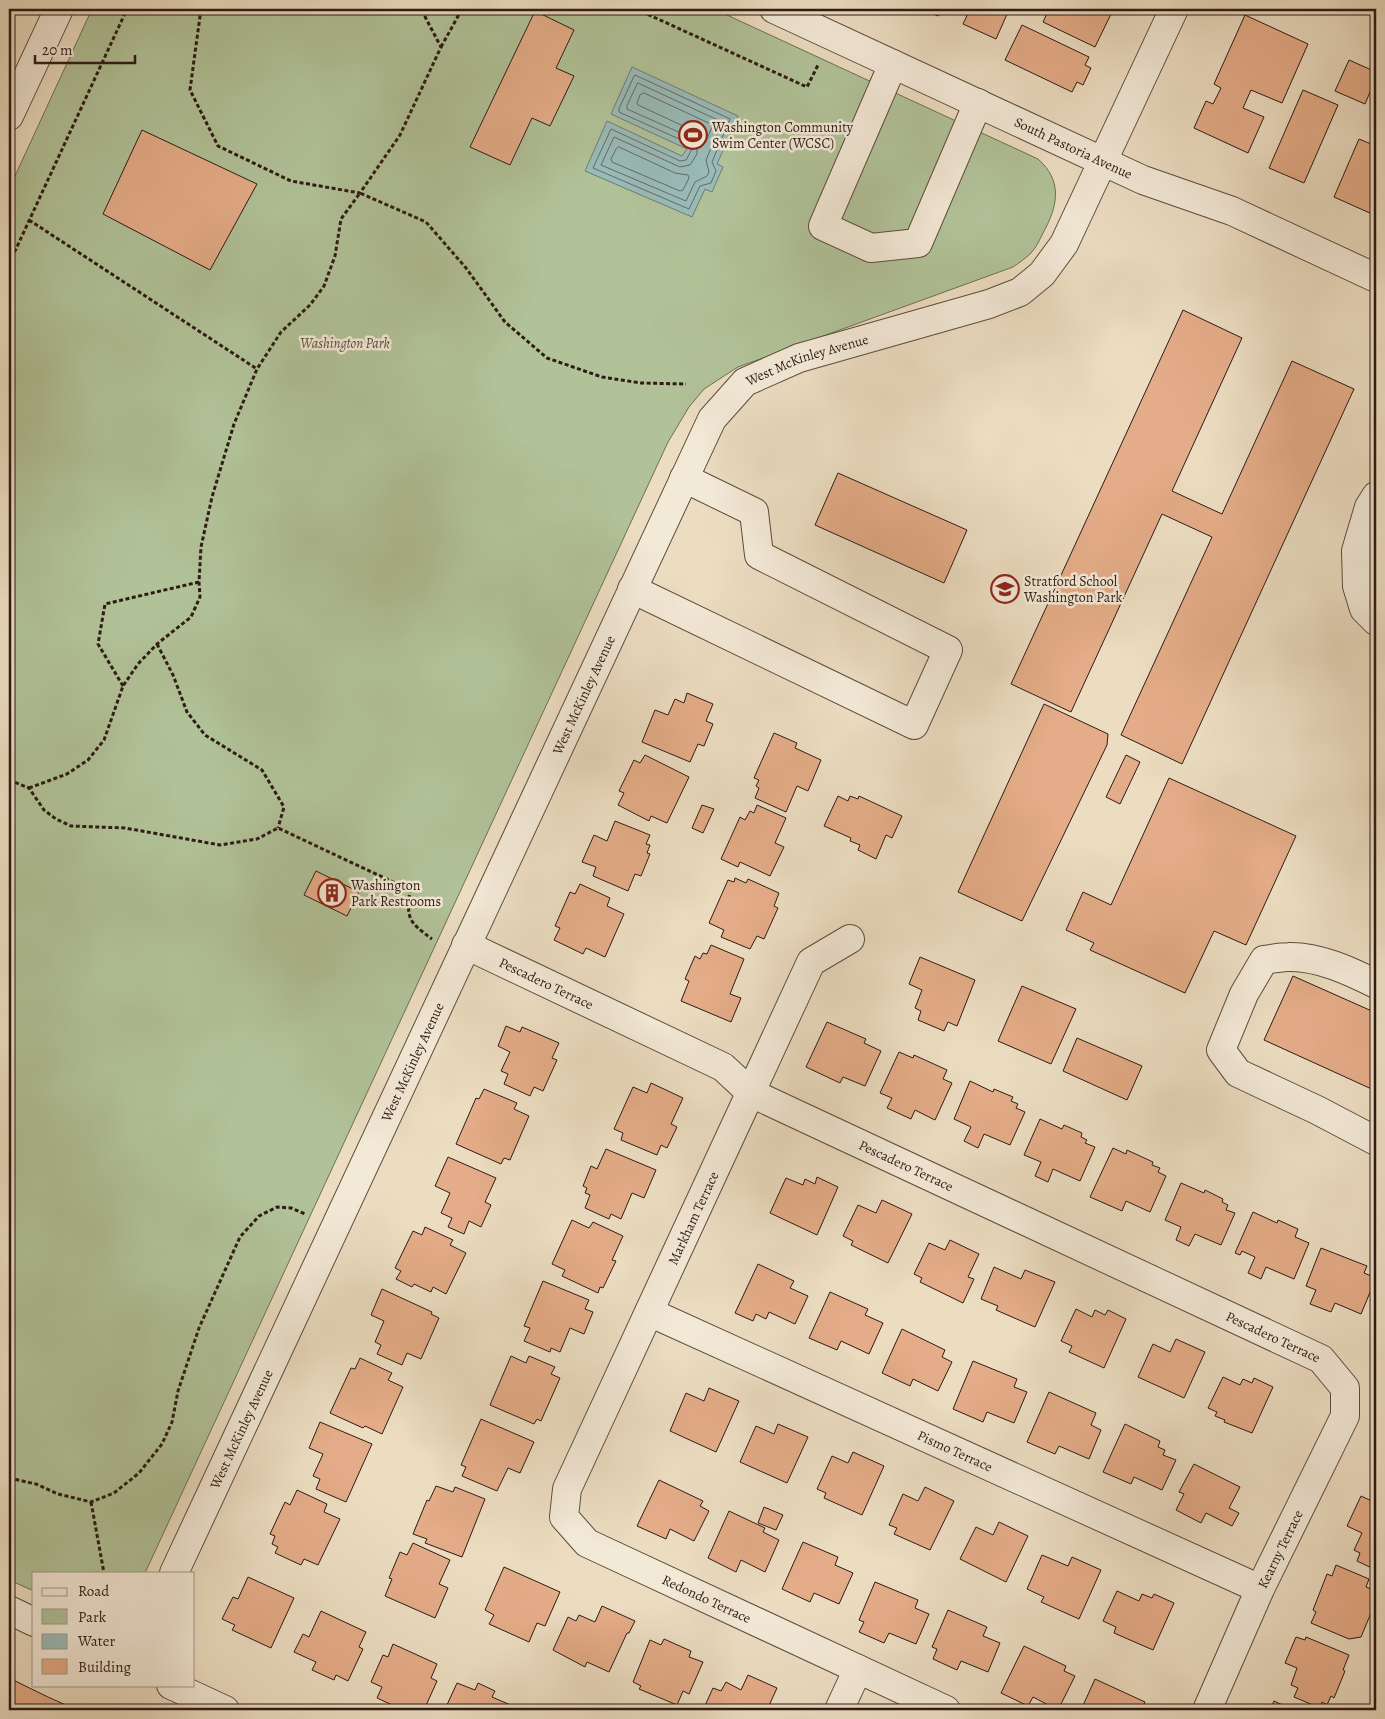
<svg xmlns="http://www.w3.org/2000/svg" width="1385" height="1719" font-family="Alegreya,serif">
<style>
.green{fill:#b1c298;stroke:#6f6e56}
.water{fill:#99bbb8;stroke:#6e7b76}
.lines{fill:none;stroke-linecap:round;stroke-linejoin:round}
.shore{stroke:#636b66;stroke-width:1}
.building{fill:#e4ac88;stroke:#2d1b14}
.minor-casing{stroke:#5d4c3f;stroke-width:30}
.path{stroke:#2d1b14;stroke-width:3;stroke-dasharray:4 2.5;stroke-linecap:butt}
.minor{stroke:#f3e9d7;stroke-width:28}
.labels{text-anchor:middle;stroke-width:5;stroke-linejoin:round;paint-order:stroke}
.poi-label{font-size:14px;fill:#2d1b14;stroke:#f3e9d7;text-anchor:start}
.street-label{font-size:14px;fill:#2d1b14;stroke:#f3e9d7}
.park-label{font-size:14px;font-style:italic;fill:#554d3c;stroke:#f3e9d7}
</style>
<rect width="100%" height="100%" fill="#ecddc1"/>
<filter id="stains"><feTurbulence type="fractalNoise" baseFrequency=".004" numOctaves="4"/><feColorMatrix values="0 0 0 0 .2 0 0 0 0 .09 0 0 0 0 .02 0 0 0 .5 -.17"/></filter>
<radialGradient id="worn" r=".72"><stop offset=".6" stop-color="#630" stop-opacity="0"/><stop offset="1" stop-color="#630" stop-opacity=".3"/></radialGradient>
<path class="green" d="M92,9h622l324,150c25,22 20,47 5,74 -3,6 -7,15 -12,20 -5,5 -12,10 -18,14l-275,100 -34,22 -15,18 -21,35 -523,1131h-111v18l-25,-11v-1391z"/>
<polygon class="water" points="632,67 738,116 717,164 723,167 712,192 705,189 692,217 585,171 607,121 682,156 687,149 611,114"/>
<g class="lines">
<g class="shore">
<polygon points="635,75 730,119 712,162 716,171 711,183 700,186 689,209 593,168 611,129 680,161 686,160 691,151 691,147 688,143 619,112 619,109"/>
<polygon points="638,83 722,122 706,160 709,172 707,176 695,182 686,201 601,165 614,137 680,167 690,165 697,154 697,146 692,138 627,109 627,106"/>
<polygon points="644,93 711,124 712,127 707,139 704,140 694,131 638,105 637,103 640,95"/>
<polygon points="619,147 675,173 688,175 689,178 683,190 680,191 612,162 611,159 616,149"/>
</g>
</g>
<g class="building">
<polygon points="922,9 942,9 938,16"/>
<polygon points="970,9 1001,9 1008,12 996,39 963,24"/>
<polygon points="1049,9 1105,9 1112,12 1095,47 1043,22"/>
<polygon points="535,11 574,30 556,68 574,76 550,126 532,118 510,165 470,147"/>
<polygon points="1245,15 1308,44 1282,103 1251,90 1243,108 1264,117 1248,153 1194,128 1206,101 1213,104 1221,88 1214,84"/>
<polygon points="1022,25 1089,57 1085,65 1091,68 1083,85 1077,82 1072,92 1005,60"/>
<polygon points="1349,60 1376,72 1376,78 1365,104 1335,91"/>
<polygon points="1303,90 1338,105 1304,183 1269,168"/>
<polygon points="142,130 257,184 210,270 103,214"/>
<polygon points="1359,139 1376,146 1376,205 1372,214 1334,197"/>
<polygon points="1183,310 1242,338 1172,491 1222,514 1292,361 1354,389 1182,764 1121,735 1212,537 1162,514 1071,712 1011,684"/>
<polygon points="838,473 967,530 944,583 815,525"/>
<polygon points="687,693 713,704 706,721 713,724 704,746 698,744 690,762 642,742 655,710 668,715 675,699 684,703"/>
<polygon points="1044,704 1108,734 1107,745 1022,921 958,892"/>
<polygon points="774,733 797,743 795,748 821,760 808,791 797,786 786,812 755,798 759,788 756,786 759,780 754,778"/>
<polygon points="645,755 689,777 667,823 651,816 649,821 618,805 624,793 619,791 634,760 640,763"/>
<polygon points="1126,755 1140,762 1120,804 1106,797"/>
<polygon points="1169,778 1296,836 1246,945 1214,931 1185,993 1090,950 1094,943 1066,930 1083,892 1111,905"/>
<polygon points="838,796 848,801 850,796 858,799 859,796 902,816 892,838 886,835 876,859 858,850 860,845 850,841 851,838 824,826"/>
<polygon points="702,805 714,809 703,833 692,828"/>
<polygon points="757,805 786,818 775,843 784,847 770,876 740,862 738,867 721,859 740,817 745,820 750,811 754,813"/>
<polygon points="615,821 650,835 646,844 650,845 647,853 650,854 641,876 635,874 628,891 593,876 596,867 582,862 594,835 607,841"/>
<polygon points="316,871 359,892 347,916 304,895"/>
<polygon points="735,878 746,883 748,879 779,893 774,906 778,908 764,939 757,936 750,949 721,937 724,930 709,923 728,880 734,882"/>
<polygon points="580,884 610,898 607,906 624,914 605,957 586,948 583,954 554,940 560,928 555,926 570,892 575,894"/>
<polygon points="711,945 744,959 730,994 741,998 731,1022 681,1001 689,981 685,979 695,956 700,959 703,953 707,954"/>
<polygon points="920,957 975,980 957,1026 948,1022 944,1031 918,1020 921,1011 915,1008 922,990 909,984"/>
<polygon points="1293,976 1374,1012 1376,1007 1376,1091 1264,1040"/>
<polygon points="1022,986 1076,1009 1051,1064 998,1041"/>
<polygon points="827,1022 866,1039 864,1043 881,1051 865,1086 843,1077 840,1083 806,1067"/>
<polygon points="506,1026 520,1032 522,1027 559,1043 552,1058 557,1060 543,1091 534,1087 530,1096 504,1084 508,1074 501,1071 510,1052 498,1046"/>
<polygon points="1077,1038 1142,1066 1127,1100 1063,1071"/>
<polygon points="899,1052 913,1058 914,1055 947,1070 943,1079 952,1083 935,1120 915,1110 911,1119 887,1108 892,1098 880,1093"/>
<polygon points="970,1081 993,1092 994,1089 1013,1097 1011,1101 1018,1104 1016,1108 1025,1112 1010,1145 984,1134 978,1148 964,1141 971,1127 954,1119"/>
<polygon points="651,1083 683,1098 671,1124 677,1127 667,1148 661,1145 657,1155 621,1140 623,1133 614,1129 633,1087 647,1093"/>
<polygon points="484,1089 517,1103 514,1109 529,1116 510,1160 504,1158 501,1164 456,1144 476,1098 479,1099"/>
<polygon points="1040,1119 1062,1129 1064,1125 1082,1133 1081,1137 1087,1140 1085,1143 1095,1147 1080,1181 1053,1169 1048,1182 1035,1176 1041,1162 1024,1155"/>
<polygon points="1113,1148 1126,1154 1127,1150 1153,1162 1152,1165 1160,1168 1158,1172 1166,1176 1150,1212 1126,1201 1122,1211 1090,1197"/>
<polygon points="606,1149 656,1170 644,1198 632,1193 621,1219 611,1214 609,1219 585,1208 590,1195 585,1193 587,1188 583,1186 591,1166 597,1169"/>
<polygon points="448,1157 496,1178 485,1202 491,1205 481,1227 469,1221 464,1234 448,1227 452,1218 441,1213 450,1193 435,1186"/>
<polygon points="817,1177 838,1187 817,1235 770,1213 786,1178 803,1185 805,1179 815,1184"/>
<polygon points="1181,1183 1204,1193 1205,1190 1223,1199 1222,1202 1228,1205 1226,1210 1235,1213 1221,1245 1195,1234 1189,1246 1176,1240 1181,1227 1165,1220"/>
<polygon points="882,1200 912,1214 888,1263 851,1245 853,1241 843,1236 858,1205 876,1213"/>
<polygon points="1253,1212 1277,1223 1278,1220 1298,1229 1295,1237 1309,1243 1294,1279 1266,1267 1261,1279 1248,1273 1255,1257 1242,1251 1240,1255 1235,1253"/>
<polygon points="572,1220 589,1228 593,1222 623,1236 612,1260 616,1261 603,1288 600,1287 598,1293 562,1276 565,1270 552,1264"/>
<polygon points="425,1227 453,1240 450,1245 466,1253 446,1294 433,1287 431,1292 414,1284 412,1287 396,1279 401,1271 395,1268 413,1231 422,1235"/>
<polygon points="950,1240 979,1254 968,1277 974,1279 963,1303 920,1282 922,1278 914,1274 929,1243 945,1250"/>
<polygon points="1321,1248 1367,1266 1364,1273 1376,1278 1361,1314 1335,1303 1331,1312 1310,1304 1316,1290 1306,1286"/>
<polygon points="758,1264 794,1281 790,1288 808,1296 795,1324 769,1312 766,1319 756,1314 753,1321 735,1313"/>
<polygon points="994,1267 1021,1279 1025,1270 1055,1282 1035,1327 996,1310 998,1306 981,1299"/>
<polygon points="543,1281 589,1300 585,1309 593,1312 584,1334 570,1328 560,1352 551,1348 550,1352 524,1341 530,1328 524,1326"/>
<polygon points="382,1289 432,1312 431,1314 439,1318 421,1359 407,1353 402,1365 377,1354 381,1345 375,1342 384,1321 371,1315"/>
<polygon points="830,1292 868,1309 865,1315 883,1323 869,1354 841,1341 837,1350 809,1338"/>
<polygon points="1076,1309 1092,1317 1095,1310 1105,1315 1108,1310 1126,1319 1104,1368 1069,1352 1072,1346 1061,1341"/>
<polygon points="902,1329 945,1350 942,1357 952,1362 938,1391 913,1379 910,1386 882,1373"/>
<polygon points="1176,1339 1205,1352 1184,1398 1138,1377 1153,1344 1170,1352"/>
<polygon points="511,1356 526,1363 529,1356 555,1367 551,1374 560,1378 541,1421 537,1419 534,1424 490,1405"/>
<polygon points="360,1358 392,1373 388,1380 403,1387 382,1434 365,1426 363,1428 330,1413 351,1368 355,1369"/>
<polygon points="973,1361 1017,1379 1014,1387 1027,1392 1014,1423 987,1412 983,1422 953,1409"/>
<polygon points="1223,1377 1240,1385 1243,1379 1252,1383 1254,1378 1273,1387 1252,1433 1224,1422 1225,1420 1215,1416 1217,1412 1208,1408"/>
<polygon points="709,1388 739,1401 716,1452 670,1431 686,1393 704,1401"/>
<polygon points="1049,1392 1096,1413 1091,1425 1101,1430 1089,1459 1059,1446 1055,1454 1027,1442"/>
<polygon points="481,1419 534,1442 520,1473 508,1468 497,1491 462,1476 466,1467 461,1465"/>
<polygon points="320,1422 372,1444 346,1502 316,1489 320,1479 313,1476 323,1454 309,1448"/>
<polygon points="778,1424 808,1437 787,1483 740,1462 756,1426 774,1434"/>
<polygon points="1125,1424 1160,1441 1158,1447 1165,1450 1163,1455 1176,1460 1162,1490 1134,1477 1131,1484 1103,1472"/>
<polygon points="853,1452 884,1466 862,1515 824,1498 826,1493 817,1489 832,1456 848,1463"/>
<polygon points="1194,1464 1240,1487 1229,1508 1239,1513 1232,1526 1206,1513 1201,1523 1176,1510 1184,1494 1179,1492"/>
<polygon points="659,1480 703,1501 700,1506 709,1511 694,1541 670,1529 666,1539 637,1526"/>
<polygon points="436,1486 453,1492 455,1487 485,1499 462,1557 425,1543 427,1539 413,1534 427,1500 429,1501"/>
<polygon points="925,1487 954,1501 930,1550 894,1534 897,1528 889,1525 903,1494 918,1501"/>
<polygon points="297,1490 327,1504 324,1512 340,1519 318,1565 304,1559 301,1565 275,1553 278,1547 272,1544 275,1536 270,1534 285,1502 290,1505"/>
<polygon points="1361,1496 1376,1503 1376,1570 1357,1561 1360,1553 1354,1550 1362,1533 1347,1526"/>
<polygon points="764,1507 783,1515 776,1530 758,1523"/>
<polygon points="729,1511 765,1528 763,1532 779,1540 765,1572 741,1560 736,1572 708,1558"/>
<polygon points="999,1522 1028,1536 1006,1582 960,1559 976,1527 993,1535"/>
<polygon points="803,1542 838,1557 835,1565 853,1573 839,1604 814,1593 810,1602 782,1589"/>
<polygon points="413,1543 450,1560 439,1584 448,1588 435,1618 385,1596 392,1579 389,1578 400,1552 407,1555"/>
<polygon points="1042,1555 1068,1566 1072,1557 1101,1570 1079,1619 1041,1602 1044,1597 1027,1589"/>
<polygon points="1336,1565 1369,1579 1366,1587 1376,1591 1376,1601 1361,1637 1349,1639 1311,1623 1316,1612 1313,1610 1327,1574 1332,1576"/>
<polygon points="504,1567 560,1592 545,1626 537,1623 529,1642 489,1624 494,1615 485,1610"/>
<polygon points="248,1577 294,1598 271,1648 232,1630 235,1625 222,1619 233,1597 238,1599"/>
<polygon points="875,1582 918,1600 915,1608 929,1614 916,1644 889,1633 884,1643 859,1632 864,1622 859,1620"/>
<polygon points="1117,1591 1139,1601 1142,1594 1152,1598 1154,1594 1174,1603 1153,1650 1114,1633 1116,1627 1103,1621"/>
<polygon points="602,1606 635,1621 629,1633 627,1633 609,1672 587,1662 585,1667 553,1650 568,1617 576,1621 579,1615 595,1622"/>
<polygon points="948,1610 987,1627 983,1636 1000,1643 988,1672 961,1661 957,1670 933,1659 937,1649 932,1647"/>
<polygon points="321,1611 366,1632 359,1647 363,1649 348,1681 336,1675 334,1680 312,1670 316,1662 294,1652 303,1634 309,1637"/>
<polygon points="1296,1637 1305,1640 1306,1637 1349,1655 1343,1670 1345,1671 1334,1698 1331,1696 1327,1705 1322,1702 1320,1708 1294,1697 1298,1688 1291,1685 1297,1668 1285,1663"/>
<polygon points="664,1639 691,1651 689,1657 703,1662 689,1694 683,1691 677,1705 639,1689 641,1686 633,1682 650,1640 661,1645"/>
<polygon points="393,1644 437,1664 431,1678 437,1681 424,1710 415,1710 404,1706 403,1710 377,1698 382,1687 371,1682 383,1655 388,1657"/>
<polygon points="1024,1646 1066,1666 1064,1671 1075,1676 1058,1710 1033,1697 1028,1706 1001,1693"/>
<polygon points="748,1675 777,1688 767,1710 703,1710 713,1688 721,1691 726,1682 741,1690"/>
<polygon points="9,1678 48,1697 77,1710 9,1710"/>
<polygon points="1095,1679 1145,1702 1142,1709 1145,1710 1081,1710"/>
<polygon points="457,1683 475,1690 478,1683 495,1691 492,1697 513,1706 512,1710 453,1710 446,1707"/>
<polygon points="1274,1701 1294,1710 1270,1710"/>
</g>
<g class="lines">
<defs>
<g id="minor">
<path id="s1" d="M774,9l369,171 89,31 144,67"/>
<polyline points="893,64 823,226 871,248 918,243 978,103"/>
<polyline points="9,116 59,9"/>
<polyline points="1376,496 1369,507 1356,551 1357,586 1364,609 1376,621"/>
<polyline points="632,589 914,725 948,650 759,555 754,512 684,478"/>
<path id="s2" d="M850,939l-39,23 -244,527 -3,28 23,26 359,167"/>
<path id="s3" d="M466,945l257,122 28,26 570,266 24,29v28l-85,173 -53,121"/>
<path d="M1376,984c-26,-13 -58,-28 -88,-27 -8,0 -16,2 -24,3l-20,34 -23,56 17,23 79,37 59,31"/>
<path id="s4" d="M649,1312l611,277"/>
<path id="s5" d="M174,1573l538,-1154 33,-37 54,-24 190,-54 31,-12 22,-18 22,-30 110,-235"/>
<polyline points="9,1610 34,1622"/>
<polyline points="171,1685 225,1710"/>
<polyline points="839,1710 858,1669"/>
</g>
</defs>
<use href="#minor" class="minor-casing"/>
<g class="path">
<polyline points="201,9 190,90 218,146 291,181 360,193 400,135 441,47 421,9"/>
<polyline points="636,9 807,87 818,65"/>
<polyline points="441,47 462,9"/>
<polyline points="29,220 257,369"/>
<polyline points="9,264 127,9"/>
<polyline points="157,644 173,675 187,712 205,735 262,770 284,807 278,828"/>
<polyline points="123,686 98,644 105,604 199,582"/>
<path d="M9,780l20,8 15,22 12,9 15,7 54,2 95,17 37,-6 21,-11 132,62c-4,29 -1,32 22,49"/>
<polyline points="29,788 67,774 88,760 104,740 123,686 138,664 157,644 191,617 200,597 199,582 201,547 212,497 234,424 257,369 281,332 310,305 324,286 335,256 341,219 360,193 426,222 466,268 505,322 547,358 602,377 641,383 686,384"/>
<polyline points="9,1478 36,1484 58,1494 91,1502 114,1493 139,1473 162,1444 172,1422 178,1391 199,1328 240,1237 259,1216 277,1207 291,1208 305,1214"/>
<polyline points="91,1502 104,1573"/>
</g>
<use href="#minor" class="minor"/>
</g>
<defs>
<symbol id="stadium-ring" viewBox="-11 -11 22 22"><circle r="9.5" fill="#f3e9d7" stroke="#8f2418" stroke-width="1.5"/><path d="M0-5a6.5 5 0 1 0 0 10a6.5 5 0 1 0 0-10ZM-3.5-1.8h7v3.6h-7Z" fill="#8f2418"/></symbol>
<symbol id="school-ring" viewBox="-11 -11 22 22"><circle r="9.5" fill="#f3e9d7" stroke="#8f2418" stroke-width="1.5"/><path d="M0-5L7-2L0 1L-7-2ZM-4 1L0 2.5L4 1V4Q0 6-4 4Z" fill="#8f2418"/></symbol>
<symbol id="building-ring" viewBox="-11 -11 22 22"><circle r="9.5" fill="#f3e9d7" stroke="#8f2418" stroke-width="1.5"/><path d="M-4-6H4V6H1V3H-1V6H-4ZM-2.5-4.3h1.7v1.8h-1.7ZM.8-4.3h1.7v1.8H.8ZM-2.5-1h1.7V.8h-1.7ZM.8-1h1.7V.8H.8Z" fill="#8f2418"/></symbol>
</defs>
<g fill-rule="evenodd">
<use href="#stadium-ring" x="677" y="119" width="32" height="32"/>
<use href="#school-ring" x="989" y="573" width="32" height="32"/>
<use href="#building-ring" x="316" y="877" width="32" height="32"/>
</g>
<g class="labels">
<g class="poi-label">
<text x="712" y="132">Washington Community<tspan x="712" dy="16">Swim Center (WCSC)</tspan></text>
<text x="1024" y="586">Stratford School<tspan x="1024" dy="16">Washington Park</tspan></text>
<text x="351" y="890">Washington<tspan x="351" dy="16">Park Restrooms</tspan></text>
</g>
<g class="street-label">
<text dy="5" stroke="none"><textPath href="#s1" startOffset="330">South Pastoria Avenue</textPath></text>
<text dy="5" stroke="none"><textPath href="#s5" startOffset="1389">West McKinley Avenue</textPath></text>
<text dy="5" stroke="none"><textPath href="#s5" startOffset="969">West McKinley Avenue</textPath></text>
<text dy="5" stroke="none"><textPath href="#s3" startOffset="89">Pescadero Terrace</textPath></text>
<text dy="5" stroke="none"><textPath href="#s5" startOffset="564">West McKinley Avenue</textPath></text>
<text dy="5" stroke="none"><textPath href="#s3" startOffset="494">Pescadero Terrace</textPath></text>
<text transform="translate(693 1218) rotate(-65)" y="5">Markham Terrace</text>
<text dy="5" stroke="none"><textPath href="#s3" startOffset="899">Pescadero Terrace</textPath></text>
<text dy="5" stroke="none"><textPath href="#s5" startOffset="159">West McKinley Avenue</textPath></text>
<text dy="5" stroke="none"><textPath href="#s4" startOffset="336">Pismo Terrace</textPath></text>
<text transform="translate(1280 1549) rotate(-64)" y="5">Kearny Terrace</text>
<text dy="5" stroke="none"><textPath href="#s2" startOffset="821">Redondo Terrace</textPath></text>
</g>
<g class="park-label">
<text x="345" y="348">Washington Park</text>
</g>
</g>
<rect width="1385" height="1719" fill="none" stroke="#ecddc1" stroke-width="30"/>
<rect x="10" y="10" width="1365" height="1699" fill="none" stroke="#2d1b14" stroke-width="2.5"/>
<rect x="15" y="15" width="1355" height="1689" fill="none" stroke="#2d1b14"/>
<rect x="32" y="1572" width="162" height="115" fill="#f3e9d7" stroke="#a49789"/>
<rect x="42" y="1588" width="25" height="8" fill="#f3e9d7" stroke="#a49789"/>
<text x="78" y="1596" font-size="15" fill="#2d1b14">Road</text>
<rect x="42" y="1609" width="25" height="15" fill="#b1c298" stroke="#a49789"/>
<text x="78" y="1622" font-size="15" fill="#2d1b14">Park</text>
<rect x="42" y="1634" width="25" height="15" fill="#99bbb8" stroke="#a49789"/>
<text x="78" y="1646" font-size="15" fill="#2d1b14">Water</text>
<rect x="42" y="1659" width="25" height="15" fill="#e4ac88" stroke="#a49789"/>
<text x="78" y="1672" font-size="15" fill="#2d1b14">Building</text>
<path d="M35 55v8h100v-8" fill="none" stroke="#2d1b14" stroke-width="2.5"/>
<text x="42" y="55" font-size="15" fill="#2d1b14" stroke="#f3e9d7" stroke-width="4" paint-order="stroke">20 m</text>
<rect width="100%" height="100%" filter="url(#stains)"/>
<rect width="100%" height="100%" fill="url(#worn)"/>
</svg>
